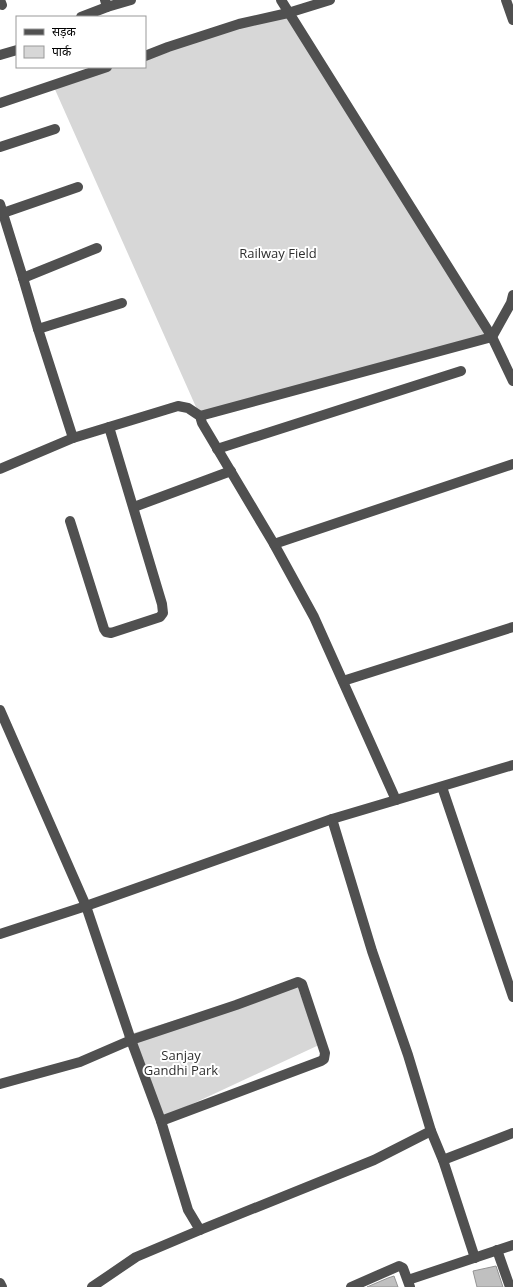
<svg xmlns="http://www.w3.org/2000/svg" width="513" height="1287" font-family="'Open Sans','Noto Sans Devanagari',sans-serif">
<style>
.green{fill:#d7d7d7}
.building{fill:#c0c0c0;stroke:#949494}
.lines{fill:none;stroke-linecap:round;stroke-linejoin:round}
.minor{stroke:#505050;stroke-width:10}
.labels{text-anchor:middle;stroke-width:4;stroke-linejoin:round;paint-order:stroke}
.park-label{font-size:13px;fill:#2e2e2e;stroke:#fff}
</style>
<rect width="100%" height="100%" fill="#fff"/>
<g class="green">
<polygon points="288,13 492,337 200,416 53,85 111,67 145,67 145,56"/>
<polygon points="296,983 319,1045 160,1119 124,1036"/>
</g>
<g class="building">
<polygon points="496,1266 503,1287 477,1287 473,1271"/>
<polygon points="394,1276 398,1287 367,1287 388,1278"/>
</g>
<g class="lines">
<g class="minor">
<polyline points="0,0 2,5"/>
<polyline points="105,0 107,7 131,0"/>
<polyline points="281,0 492,337 513,381"/>
<polyline points="506,0 513,20"/>
<polyline points="81,17 107,7"/>
<polyline points="0,55 17,50"/>
<polyline points="145,56 168,47 239,24 288,13 330,0"/>
<polyline points="0,103 107,67"/>
<polyline points="0,147 55,129"/>
<polyline points="0,204 23,278 38,329 73,438 178,406 188,408 200,416 202,423 274,544 314,617 396,800 513,765"/>
<polyline points="3,213 78,187"/>
<polyline points="23,278 97,248"/>
<polyline points="38,329 122,303"/>
<polyline points="200,416 492,337 511,303 513,295"/>
<polyline points="217,449 461,371"/>
<polyline points="0,469 73,438"/>
<polyline points="134,507 231,471"/>
<polyline points="70,521 104,629 106,632 111,633 160,617 163,613 162,604 109,427"/>
<polyline points="274,544 513,464"/>
<polyline points="343,681 513,627"/>
<polyline points="0,710 86,906 131,1040 161,1121 188,1210 200,1230"/>
<polyline points="442,787 513,997"/>
<polyline points="0,934 86,906 332,819 396,800"/>
<polyline points="0,1084 80,1062 131,1040 236,1005 298,982 302,984 325,1053 324,1059 321,1061 161,1121"/>
<polyline points="431,1131 443,1160 475,1258"/>
<polyline points="443,1160 513,1133"/>
<polyline points="497,1250 510,1287"/>
<polyline points="408,1280 513,1245"/>
<polyline points="0,1283 2,1287"/>
<polyline points="92,1287 136,1257 200,1230 374,1160 431,1131 408,1055 372,951 332,819"/>
<polyline points="351,1287 399,1266 403,1268 410,1287"/>
</g>
</g>
<g class="labels">
<g class="park-label">
<text x="278" y="258">Railway Field</text>
<text x="181" y="1060">Sanjay<tspan x="181" dy="15">Gandhi Park</tspan></text>
</g>
</g>
<rect x="16" y="16" width="130" height="52" fill="#ffffff" stroke="#999999"/>
<rect x="24" y="29" width="20" height="6" fill="#505050" stroke="#999999"/>
<text x="52" y="36" font-size="12" fill="#000000">सड़क</text>
<rect x="24" y="46" width="20" height="12" fill="#d7d7d7" stroke="#999999"/>
<text x="52" y="56" font-size="12" fill="#000000">पार्क</text>
</svg>
